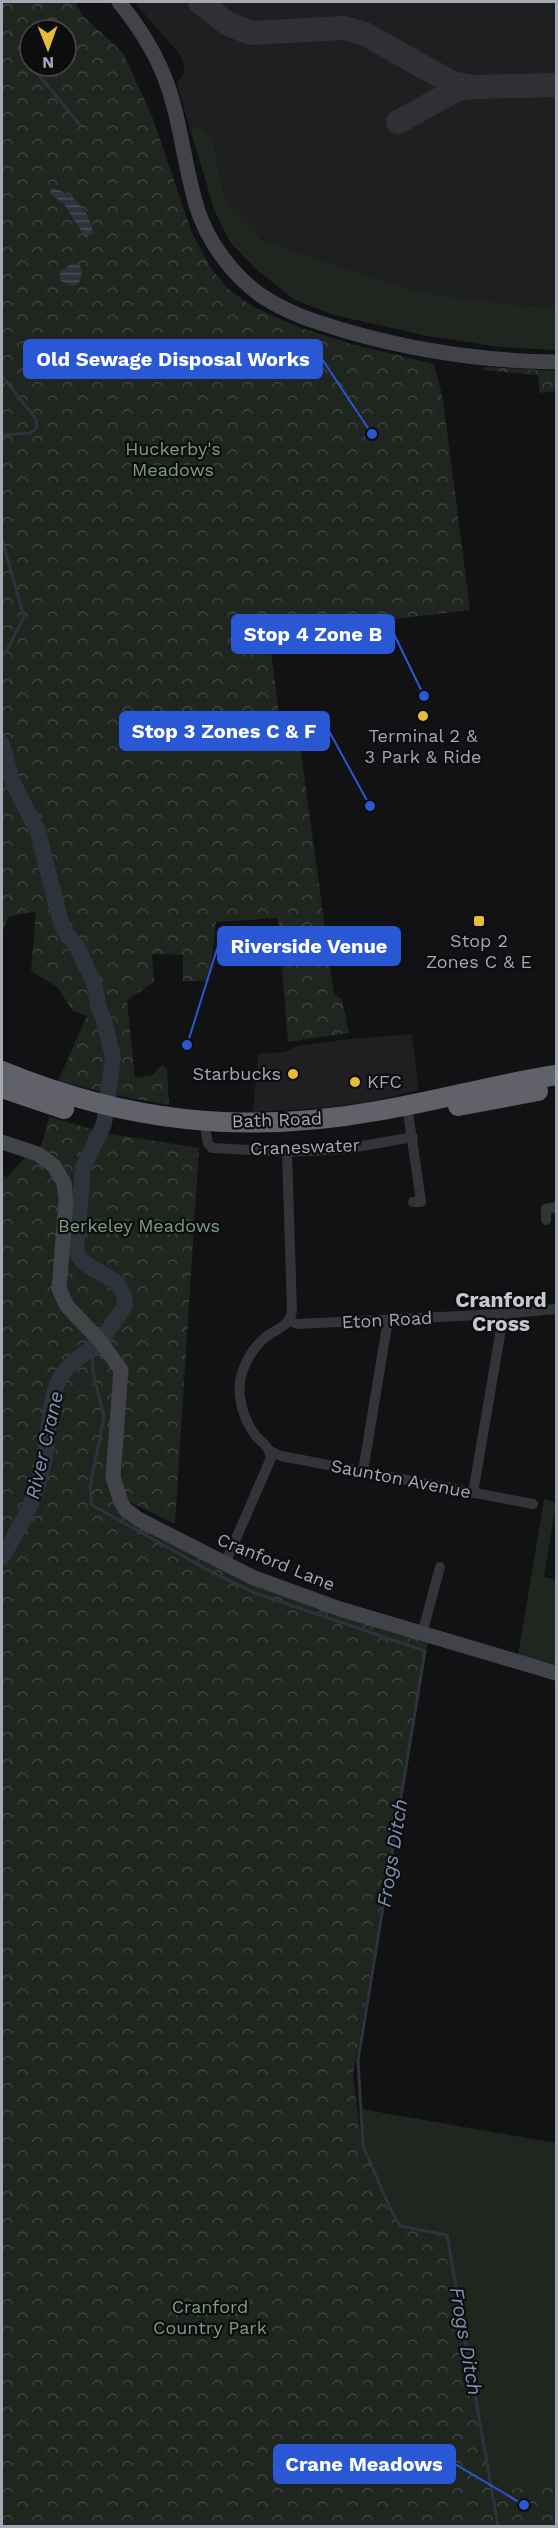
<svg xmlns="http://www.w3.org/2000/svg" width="558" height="2528" font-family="'Work Sans',sans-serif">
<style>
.built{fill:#1f1e21}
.grass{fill:#1f2620}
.forest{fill:url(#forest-crowns);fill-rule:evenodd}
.water{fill:url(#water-rules)}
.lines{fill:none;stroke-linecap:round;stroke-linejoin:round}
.stream{stroke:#2c333b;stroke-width:3}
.river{stroke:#2c333b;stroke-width:16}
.taxiway{stroke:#303034;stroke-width:24}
.street{stroke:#333438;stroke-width:10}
.secondary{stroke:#424348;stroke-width:15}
.highway{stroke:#606169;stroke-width:20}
.poi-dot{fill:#e6bd38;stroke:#0d0d0f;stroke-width:2}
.labels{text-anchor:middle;stroke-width:4.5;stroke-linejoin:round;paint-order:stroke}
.park-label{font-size:18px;fill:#7c9d82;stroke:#0d0d0f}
.poi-label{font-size:18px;fill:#a4a8b3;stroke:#0d0d0f}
.street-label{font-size:18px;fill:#a4a8b3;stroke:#0d0d0f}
.water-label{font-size:20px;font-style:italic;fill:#7d92ad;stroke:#0d0d0f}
.quarter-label{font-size:21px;font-weight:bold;fill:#c5c7d0;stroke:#0d0d0f}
.leader{fill:none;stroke:#2a57d4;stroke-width:2}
.callout-dot{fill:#2a57d4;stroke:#0d0d0f;stroke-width:2}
.callout{fill:#2a57d4;stroke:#2a57d4;stroke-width:2}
.callout-label{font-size:20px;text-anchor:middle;font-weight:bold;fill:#fff}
</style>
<defs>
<pattern id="forest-crowns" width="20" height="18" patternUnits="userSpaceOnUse" patternTransform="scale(1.5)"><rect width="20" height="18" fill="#1f2620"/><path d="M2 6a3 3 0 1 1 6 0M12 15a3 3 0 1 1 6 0" fill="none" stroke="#3d433e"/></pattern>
<pattern id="water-rules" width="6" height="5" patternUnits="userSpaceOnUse" patternTransform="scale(1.5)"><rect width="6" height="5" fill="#2c333b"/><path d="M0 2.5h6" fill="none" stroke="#484e55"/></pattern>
</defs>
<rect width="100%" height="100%" fill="#121214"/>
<g class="built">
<polygon points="134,2 556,2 556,307 517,305 433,294 391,284 263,241 226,204 212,137 198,126 190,129 177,83 185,71 181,56"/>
<polygon points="412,1034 419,1090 373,1101 324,1108 253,1112 258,1054 285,1052 296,1046 350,1039"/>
</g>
<g class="grass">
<polygon points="198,126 212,137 226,204 263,241 391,284 433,294 517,305 556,307 556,350 498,347 423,335 334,315 295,300 258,271 229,241 214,209 190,129"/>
<polygon points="544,1499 556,1502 544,1577 556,1580 556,1664 518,1655"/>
<polygon points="361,2109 556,2143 556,2487 542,2485 508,2490 488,2474 447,2235 400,2226 390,2208 363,2146"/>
</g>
<g class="forest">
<path d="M2,2h73l7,13 41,38 29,63 40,117 19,35 17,21 24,17 46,21 53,17 83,20 9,35 27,211 -115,14c-22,-18 -63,-4 -88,0l12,89 18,10 37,272 8,4 7,34 -61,9 -10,-124 -62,4 -7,59h-26v-26l-31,-1 2,28 -27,18 8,78 18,-3 9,-10 5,4 2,36 -55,-10 -56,-14 29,-65 -14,-5 -16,-24 -26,-16 5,-60 -28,6 -6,15zM30,30h36v36h-36z"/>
<polygon points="486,367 556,371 556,391 540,393 538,375 481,370"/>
<polygon points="49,1117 106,1133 199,1148 175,1524 126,1500 118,1475 125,1371 113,1380 109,1475 118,1506 123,1513 146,1529 233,1573 318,1606 428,1642 353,2075 362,2146 390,2208 400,2226 447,2235 488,2474 508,2490 542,2485 556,2487 556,2526 2,2526 2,1173 6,1178 26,1157 40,1151"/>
</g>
<g class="water">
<path d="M51,188c21,4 40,24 42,45l-8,4 -21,-33 -14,-10z"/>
<polygon points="72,264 79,265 82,271 79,283 72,287 60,280 60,271"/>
</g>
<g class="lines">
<g class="stream">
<polyline points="33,68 80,125"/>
<polyline points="2,376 36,419 37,428 30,433 2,435"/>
<polyline points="2,539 24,617 6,652 2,653"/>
<polyline points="92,1349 93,1372 104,1417 90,1487 92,1505 208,1570 255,1593 425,1651 358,2060 363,2146 390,2208 400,2226 447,2235 498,2526"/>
</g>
<g class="river">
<path d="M2,744l10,37 26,51 23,91 3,8 13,15 18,40 3,19 6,16 9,36 -9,67 -21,44 -7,83c8,24 50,20 49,55l-20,29"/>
<path d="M2,1557c17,-28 32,-54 40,-87 8,-29 4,-74 22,-98 9,-12 24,-20 35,-31"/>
</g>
<g class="taxiway">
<polyline points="200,2 228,24 251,33 344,28 365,34 452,83 474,87 556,85"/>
<polyline points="398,122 458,89 472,87"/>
</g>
<g class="street">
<polyline points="407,1105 421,1202 413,1202"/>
<polyline points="206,1133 208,1143 212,1148 287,1152 345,1149 413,1137"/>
<polyline points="546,1220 546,1209 556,1207"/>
<polyline points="290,1321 297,1324 501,1314 556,1309"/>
<polyline points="270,1451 281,1456 533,1504"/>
<polyline points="363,1471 388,1320"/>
<polyline points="473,1493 501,1329 501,1314"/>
<path d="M225,1564l46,-106c-2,-12 -8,-14 -15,-22 -9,-11 -14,-25 -16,-39 -3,-22 9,-47 27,-61 12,-8 22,-10 25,-25l-5,-159"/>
<polyline points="422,1634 440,1567"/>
</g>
<g class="secondary">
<path d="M119,2c17,21 32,43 43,69 19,44 21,94 36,140 11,32 34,63 61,83 27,19 57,28 87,37 69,20 139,30 210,31"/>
<polyline points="2,1142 38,1154 54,1166 64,1183 66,1201 59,1289 67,1306 101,1342 121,1370 113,1477 121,1502 125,1509 138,1519 252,1577 340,1609 556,1673"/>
</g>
<g class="highway">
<path d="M2,1071c124,51 243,64 375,40 61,-10 119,-27 179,-36"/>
<polyline points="2,1088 64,1109"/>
<polyline points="458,1106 538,1091"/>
</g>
</g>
<g class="poi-dot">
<circle cx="423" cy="716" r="6"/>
<rect x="473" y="915" width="12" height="12" rx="3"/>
<circle cx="293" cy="1074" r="6"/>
<circle cx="355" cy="1082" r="6"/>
</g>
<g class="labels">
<g class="park-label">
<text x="173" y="455">Huckerby's<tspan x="173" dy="21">Meadows</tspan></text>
<text x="139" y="1232">Berkeley Meadows</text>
<text x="210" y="2313">Cranford<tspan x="210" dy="21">Country Park</tspan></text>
</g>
<g class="poi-label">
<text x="423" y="742">Terminal 2 &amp;<tspan x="423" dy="21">3 Park &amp; Ride</tspan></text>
<text x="479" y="947">Stop 2<tspan x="479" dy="21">Zones C &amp; E</tspan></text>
<text x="281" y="1080" text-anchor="end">Starbucks</text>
<text x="367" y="1088" text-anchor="start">KFC</text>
</g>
<g class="street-label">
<text transform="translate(277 1120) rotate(-2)" y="6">Bath Road</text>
<text transform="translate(305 1147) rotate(-2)" y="6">Craneswater</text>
<text transform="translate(387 1320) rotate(-3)" y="6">Eton Road</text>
<text transform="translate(401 1479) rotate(11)" y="6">Saunton Avenue</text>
<text transform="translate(276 1562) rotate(22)" y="6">Cranford Lane</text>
</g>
<g class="water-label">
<text transform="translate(44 1445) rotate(-77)" y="7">River Crane</text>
<text transform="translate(392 1853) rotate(-81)" y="7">Frogs Ditch</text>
<text transform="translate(466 2341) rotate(80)" y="7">Frogs Ditch</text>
</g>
<g class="quarter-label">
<text x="501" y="1307">Cranford<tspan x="501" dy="24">Cross</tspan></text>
</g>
</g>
<path class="leader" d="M372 434L322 359M424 696L394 634M370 806L329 731M187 1045L218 946M524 2505L455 2464"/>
<g class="callout-dot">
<circle cx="372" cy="434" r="6"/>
<circle cx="424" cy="696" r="6"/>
<circle cx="370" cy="806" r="6"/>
<circle cx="187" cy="1045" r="6"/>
<circle cx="524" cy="2505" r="6"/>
</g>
<g class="callout">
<rect x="24" y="340" width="298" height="38" rx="6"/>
<rect x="232" y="615" width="162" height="38" rx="6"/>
<rect x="120" y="712" width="209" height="38" rx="6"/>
<rect x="218" y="927" width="182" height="38" rx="6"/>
<rect x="274" y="2445" width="181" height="38" rx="6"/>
</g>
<g class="callout-label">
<text x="173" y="366">Old Sewage Disposal Works</text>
<text x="313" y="641">Stop 4 Zone B</text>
<text x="224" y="738">Stop 3 Zones C &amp; F</text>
<text x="309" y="953">Riverside Venue</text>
<text x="364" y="2471">Crane Meadows</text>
</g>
<rect width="558" height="2528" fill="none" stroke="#a4a8b3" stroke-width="6"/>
<g transform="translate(48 48) rotate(179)"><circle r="28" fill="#0d0d0f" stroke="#494b51" stroke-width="1.5"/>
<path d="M0-4.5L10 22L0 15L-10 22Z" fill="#e6bd38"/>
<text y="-9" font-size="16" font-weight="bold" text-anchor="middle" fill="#a4a8b3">N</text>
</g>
</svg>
